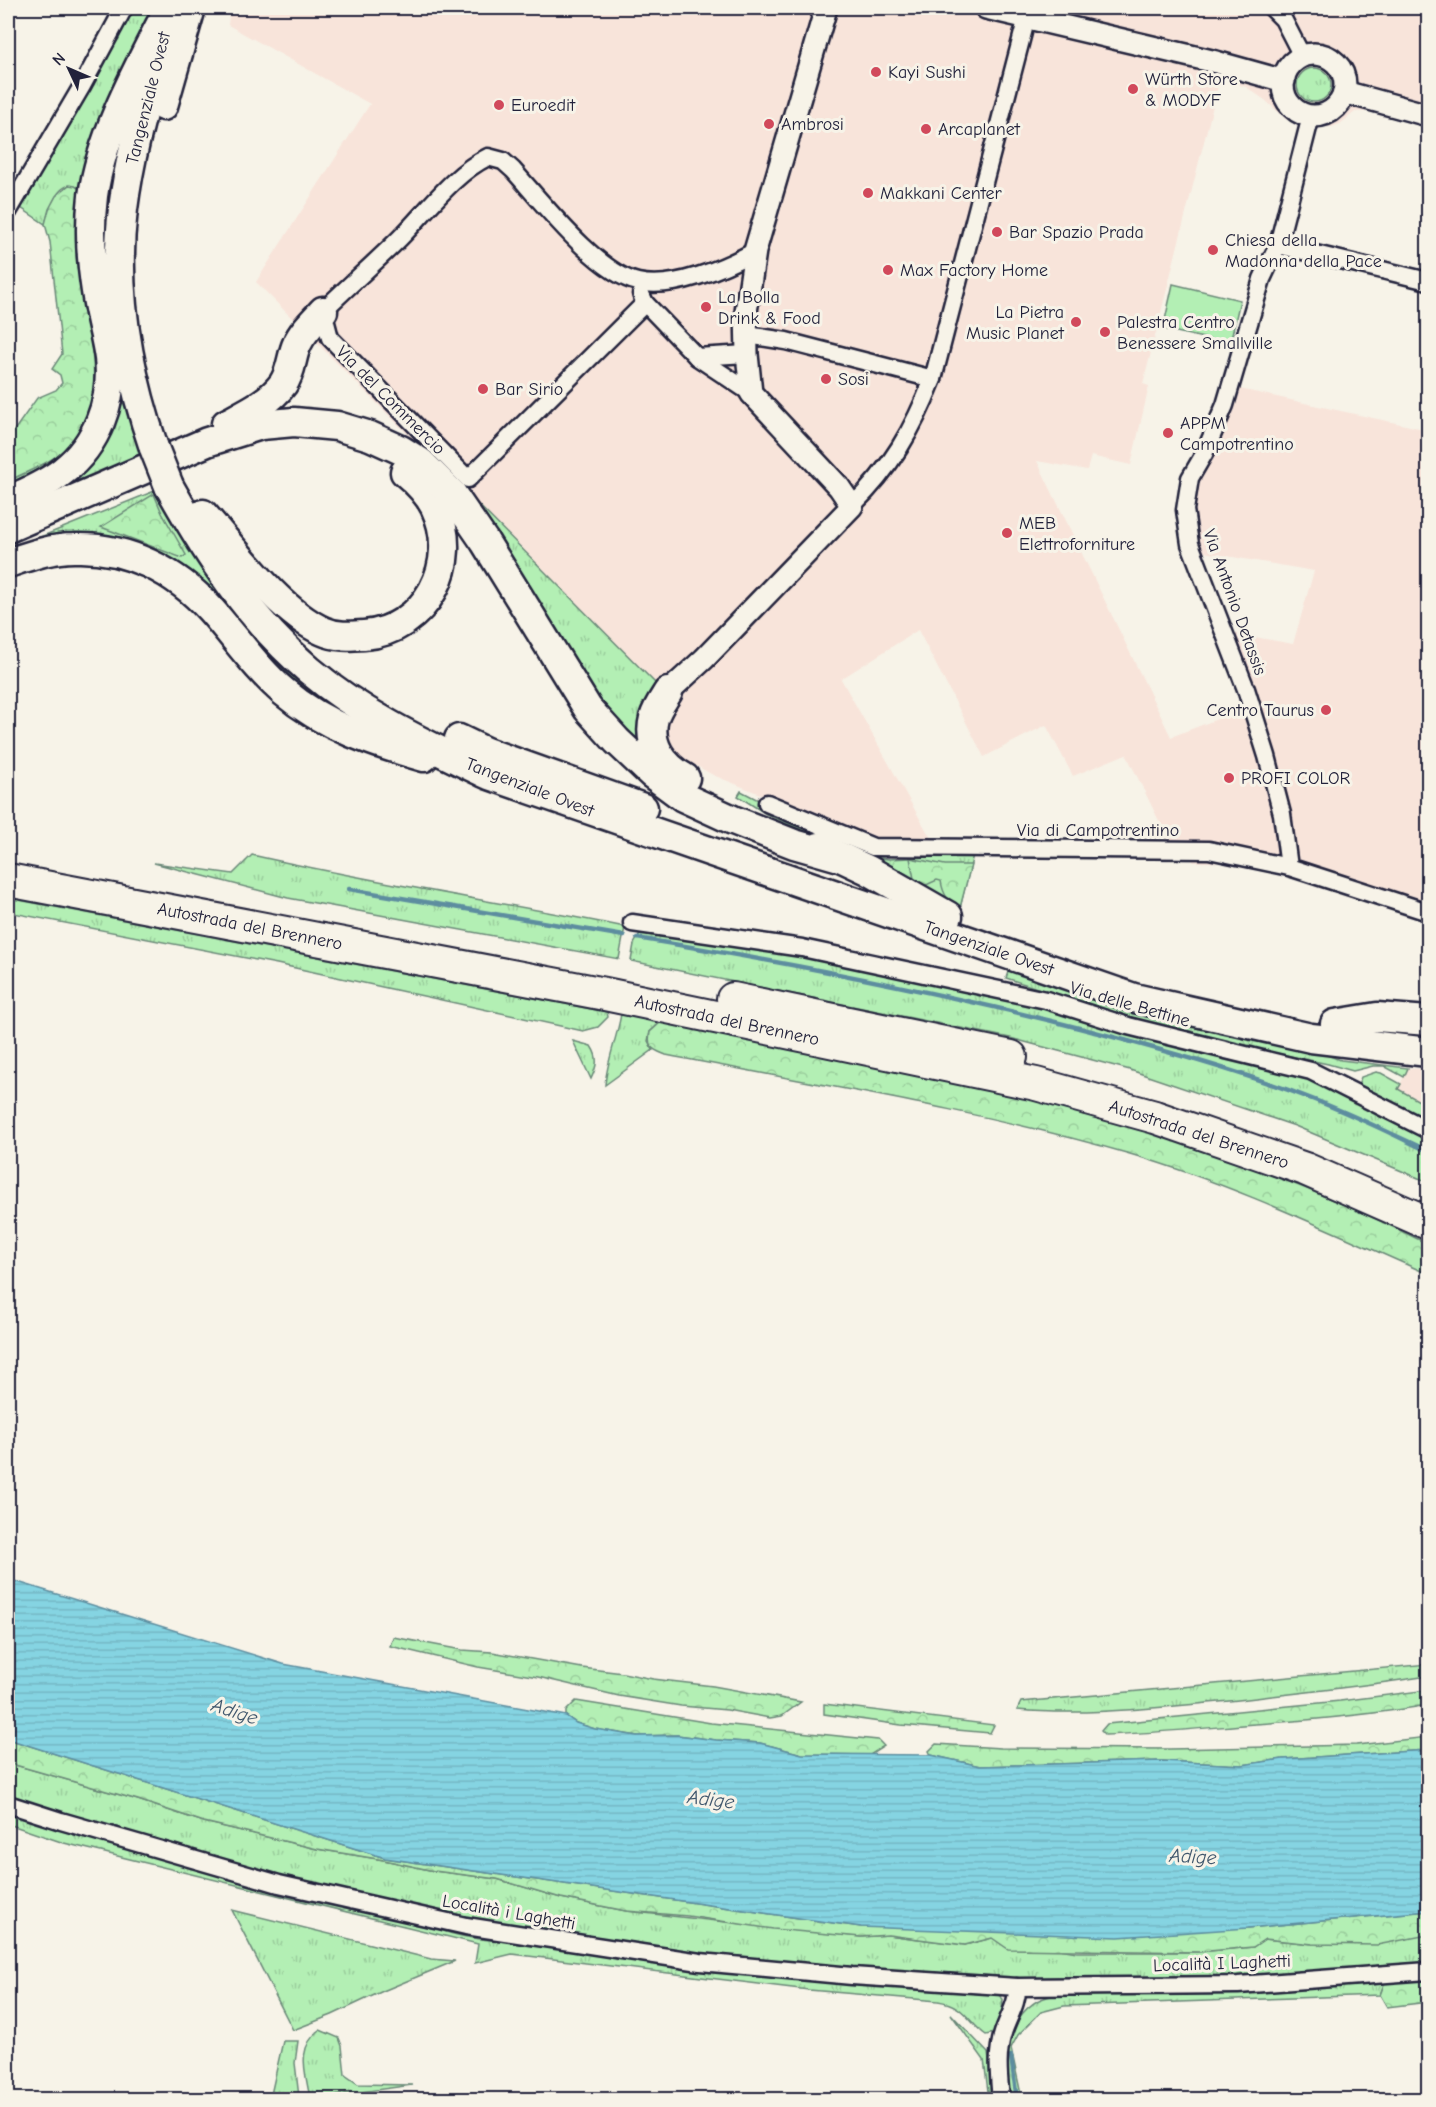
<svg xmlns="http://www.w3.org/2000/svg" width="1436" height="2107" font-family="'Comic Neue',sans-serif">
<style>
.built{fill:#f8e4da}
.grass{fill:url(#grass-tufts);stroke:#6a8878;stroke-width:1.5}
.forest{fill:url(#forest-crowns);stroke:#6a8878;stroke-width:1.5}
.pitch{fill:#b3efb4;stroke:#6a8878;stroke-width:1.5}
.water{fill:url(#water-rules);stroke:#5d8d9f;stroke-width:1.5}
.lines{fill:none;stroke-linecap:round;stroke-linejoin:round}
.stream{stroke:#5d8d9f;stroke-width:4.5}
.minor-casing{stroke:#22223b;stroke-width:21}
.tertiary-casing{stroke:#22223b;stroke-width:26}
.trunk-casing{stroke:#22223b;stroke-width:33}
.motorway-casing{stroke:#22223b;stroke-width:36}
.minor{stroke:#f7f3e8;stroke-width:16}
.tertiary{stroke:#f7f3e8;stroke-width:21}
.trunk{stroke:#f7f3e8;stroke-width:28}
.motorway{stroke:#f7f3e8;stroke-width:32}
.trunk-bridge-casing{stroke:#22223b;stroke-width:33;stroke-linecap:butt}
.trunk-bridge{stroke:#f7f3e8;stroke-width:28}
.poi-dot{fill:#d1495b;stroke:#f7f3e8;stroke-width:2}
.labels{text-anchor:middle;stroke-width:6;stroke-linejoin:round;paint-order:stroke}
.poi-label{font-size:18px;fill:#22223b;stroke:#f7f3e8;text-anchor:start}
.street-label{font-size:18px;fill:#22223b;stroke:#f7f3e8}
.water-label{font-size:20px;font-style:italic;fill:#40576d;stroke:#f7f3e8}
</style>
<defs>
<pattern id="grass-tufts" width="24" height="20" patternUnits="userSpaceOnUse" patternTransform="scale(1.5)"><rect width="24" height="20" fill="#b3efb4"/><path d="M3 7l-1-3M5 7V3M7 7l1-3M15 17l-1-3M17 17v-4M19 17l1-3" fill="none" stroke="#9acd9c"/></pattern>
<pattern id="forest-crowns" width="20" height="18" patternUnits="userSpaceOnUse" patternTransform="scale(1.5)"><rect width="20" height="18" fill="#b3efb4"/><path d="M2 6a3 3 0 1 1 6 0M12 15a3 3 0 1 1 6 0" fill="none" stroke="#9acd9c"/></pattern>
<pattern id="water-rules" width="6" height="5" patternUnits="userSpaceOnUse" patternTransform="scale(1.5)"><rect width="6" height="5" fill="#85d4e2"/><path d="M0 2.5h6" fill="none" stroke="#73b6c3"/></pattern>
</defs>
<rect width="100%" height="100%" fill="#f7f3e8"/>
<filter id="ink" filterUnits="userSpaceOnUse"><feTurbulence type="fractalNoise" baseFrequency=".0167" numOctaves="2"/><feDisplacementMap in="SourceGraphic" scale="12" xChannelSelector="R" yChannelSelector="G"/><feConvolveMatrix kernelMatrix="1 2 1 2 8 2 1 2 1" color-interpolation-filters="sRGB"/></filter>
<g filter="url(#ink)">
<g class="built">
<polygon points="230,8 1428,8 1428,123 1386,111 1355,112 1340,124 1332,127 1316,126 1287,120 1265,100 1246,87 1220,78 1143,384 1149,386 1131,465 1091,456 1087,470 1037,461 1171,737 1256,704 1228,632 1293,644 1314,571 1198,551 1190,510 1197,473 1240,389 1428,430 1428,916 1254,863 1194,862 1169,841 1126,754 1073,776 1046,725 984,757 918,630 841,679 933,842 876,841 713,775 686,760 672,748 666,732 666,724 674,702 256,282 370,104 228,25"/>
<polygon points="1408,1068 1428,1070 1428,1106 1398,1089"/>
</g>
<g class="grass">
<path d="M129,8h26l-48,117 -4,255 -32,74 -63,36v-9l39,-19 47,-72 -1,-33 -17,-97v-49l4,-22c-20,-15 -31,21 -35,35l-27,-18z"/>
<circle cx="1314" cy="85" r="17"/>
<polygon points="131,113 119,177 148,456 8,515 96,447 102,282 103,191"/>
<polygon points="440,466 662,690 649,751 626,742"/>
<polygon points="162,488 201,558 428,755 302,695 189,576 8,550"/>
<polygon points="741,791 785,814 880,858 889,859 973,855 960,908 852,852 766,814 738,796"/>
<path d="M252,855c123,28 249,47 373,72l-6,32 -331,-61 -134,-35 79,11z"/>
<polygon points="8,898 607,1012 608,1017 598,1027 583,1031 277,964 8,912"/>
<polygon points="642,930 768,949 1043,1005 1295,1073 1428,1137 1428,1182 1295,1126 1130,1070 1010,1038 631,961 634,944"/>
<polygon points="1010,966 1309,1049 1341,1060 1408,1068 1404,1077 1384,1066 1373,1066 1353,1071 1328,1064 1173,1031 1006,978"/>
<path d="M621,1014l40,8 -11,10 -2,9 5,9 -48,35c2,-24 12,-47 16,-71z"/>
<path d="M573,1041l18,5c8,12 6,20 0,33z"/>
<polygon points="1376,1072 1381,1073 1401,1084 1398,1089 1428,1106 1428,1123 1358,1086 1361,1077"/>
<path d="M1428,1664v12c-69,11 -139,18 -209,26 -68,6 -134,14 -202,8l4,-8z"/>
<polygon points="8,1763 138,1800 204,1822 317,1849 384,1860 434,1871 497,1879 561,1898 626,1911 861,1937 888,1935 965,1945 992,1938 1077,1952 1198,1952 1253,1947 1264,1939 1313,1944 1428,1935 1428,1965 1207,1979 1010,1981 733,1961 428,1912 278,1878 8,1798"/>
<path d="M8,1815l12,4 9,-2 401,109c23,10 63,18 88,13l477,53 8,7 -1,11 -8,23 -8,2c-19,-14 -21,-30 -48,-34l-129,-11 -297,-36 -37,9 3,-19 -414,-101 -56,-19z"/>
<polygon points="232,1910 431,1959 455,1961 383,1991 332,2015 293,2030"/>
<path d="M1386,1979l-6,16 -316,11 -23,6 -23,23 -7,13 11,51 -13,1c-3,-31 -8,-60 13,-86 6,-7 12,-13 22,-16 14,-5 32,-5 47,-6z"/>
<polygon points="951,2014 988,2053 994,2099 989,2099 984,2060"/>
<path d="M320,2030l19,8 3,8 3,29 13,9 54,1 -102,14c-4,-26 -15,-51 10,-69z"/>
<polygon points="283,2041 298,2041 295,2063 299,2097 292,2099 270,2099"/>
</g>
<g class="forest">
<path d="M69,185l6,1 5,3c-4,24 -6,49 -3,74 6,58 41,141 -13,187 -16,14 -38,22 -56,31v-42l29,-41 19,-8 6,-7 -2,-8 -8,-6 10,-15 -12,-112 -5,-18 4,-15 7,-13z"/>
<polygon points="154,494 162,513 186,555 182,558 101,527"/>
<path d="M910,858l35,7h26l-11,43c-12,-6 -17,-14 -19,-27l-4,-1 -15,7 -7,-3z"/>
<path d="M661,1022c141,27 282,53 421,91 116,31 239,77 346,131v30c-96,-42 -196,-90 -298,-120 -152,-44 -309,-69 -464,-99 -14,-6 -19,-7 -16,-23z"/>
<polygon points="393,1637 462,1650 492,1652 582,1668 623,1673 653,1679 713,1686 801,1702 782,1716 770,1718 727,1710 681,1706 619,1696 538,1677 478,1667 390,1646"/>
<path d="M1428,1690v15c-57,10 -115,15 -173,19 -50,4 -100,9 -150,11l-4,-4 6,-7 233,-23z"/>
<polygon points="576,1701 711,1723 878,1740 884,1746 870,1755 802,1754 760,1743 716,1740 677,1735 638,1736 595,1729 576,1723 566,1716 566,1711"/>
<polygon points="824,1704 994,1725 990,1733 901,1725 824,1714"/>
<polygon points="1428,1737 1428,1750 1283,1759 1242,1765 1162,1761 980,1766 931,1755 929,1751 936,1744 1001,1748 1169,1749 1357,1745"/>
<polygon points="8,1739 385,1858 861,1927 1248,1928 1428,1911 1428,1935 1377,1945 1313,1944 1265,1939 1253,1947 1198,1952 1008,1949 992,1938 965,1945 888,1935 861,1937 773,1929 688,1916 626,1911 561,1898 497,1879 434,1871 384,1860 317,1849 204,1822 138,1800 8,1763"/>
<polygon points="1428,1976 1428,2002 1387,2007 1380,1995 1386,1979"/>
</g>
<polygon class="pitch" points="1173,284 1240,300 1230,344 1163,329"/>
<polygon class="water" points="8,1579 283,1664 566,1716 576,1723 595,1729 637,1736 677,1735 716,1740 760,1743 802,1754 931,1755 980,1766 1162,1761 1242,1765 1283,1759 1428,1750 1428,1911 1248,1928 1118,1937 861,1927 385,1858 8,1739"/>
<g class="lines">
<g class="stream">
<polyline points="349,889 624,936"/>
<path d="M637,938c153,25 304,54 454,93 74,20 149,40 221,68 40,15 78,34 116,52"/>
<polyline points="1011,2056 1017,2100"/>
</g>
<defs>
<g id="minor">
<polyline points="1272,8 1283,19 1302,56"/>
<polyline points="8,212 82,86 124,8"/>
<polyline points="1278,245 1428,281"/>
<polyline points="641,294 645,303 697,357 751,393"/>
<path d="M645,303l-177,176 -138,-141 -7,-27c25,-25 52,-48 77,-73 26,-26 54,-65 88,-81l15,4 10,9c29,32 84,103 125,112 36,8 86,-14 117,-31"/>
<polyline points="747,335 786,341 933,379"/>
<polyline points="697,357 747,354"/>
<path d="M852,506c39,-38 61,-76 81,-127l94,-362"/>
<polyline points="767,803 873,847 1209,850 1289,867 1428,912"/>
<polyline points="1289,867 1282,814 1267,756 1246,689 1190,544 1185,510 1190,478 1204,454 1225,405 1262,279 1278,245 1311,116"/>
<polyline points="632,923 802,948 1046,1000 1128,1026 1311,1071 1428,1130"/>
<polyline points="8,1804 61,1821 279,1884 466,1926 700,1962 852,1976 1017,1987 1238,1985 1428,1971"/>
<path d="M1001,2100c-2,-23 -5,-45 2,-67 5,-16 15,-30 14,-46"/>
</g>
<g id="tertiary">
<polyline points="986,8 1216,62 1284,81"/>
<circle cx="1314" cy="85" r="31"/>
<polyline points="1344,92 1428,115"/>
<polyline points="668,692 704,659 852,506 839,487 751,393 747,354 746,312 755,251 826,8"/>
</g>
<g id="trunk">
<path d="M154,70c-13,46 -25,91 -31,139 -10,80 5,163 31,239"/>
<polyline points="163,106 191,8"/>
<path d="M226,424c20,-11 43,-21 57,-40 9,-13 8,-27 14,-40 5,-12 17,-23 26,-33"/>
<path d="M169,486c38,68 80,133 140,184 53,45 118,75 180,105l645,223 177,40 117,14"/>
<path d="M8,501c19,-9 39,-17 55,-30 34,-26 51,-71 46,-113 -3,-22 -10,-44 -13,-67 -5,-32 -7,-63 -3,-95 8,-62 48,-133 76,-188"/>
<path d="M203,514c32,36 77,98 120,117 13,6 27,5 41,4 62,-5 98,-72 71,-128 -7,-14 -18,-25 -30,-35"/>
<polyline points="8,528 207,442 261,425 294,422 337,426 370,436 401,450 420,462 452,494 485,542 588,709 617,741 652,774 683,797 733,820 794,844 836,856"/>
<path d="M8,563c21,-7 43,-15 66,-15 53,-2 102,23 137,62 24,27 45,58 73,82 40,34 90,51 140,65"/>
<path d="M668,692c-5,8 -11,16 -14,26 -7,26 9,48 31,60"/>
<polyline points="459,739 486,752 643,808"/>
<polyline points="819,847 868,870 948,916"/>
<polyline points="1335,1024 1377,1017 1428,1021"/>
</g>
<g id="motorway">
<polyline points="8,880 605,994 1036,1084 1155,1117 1305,1169 1428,1223"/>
<polyline points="733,999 1011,1057"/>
</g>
</defs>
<use href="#minor" class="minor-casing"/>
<use href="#tertiary" class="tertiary-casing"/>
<use href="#trunk" class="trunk-casing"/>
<use href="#motorway" class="motorway-casing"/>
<use href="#minor" class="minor"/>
<use href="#tertiary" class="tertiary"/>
<use href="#trunk" class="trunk"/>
<use href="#motorway" class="motorway"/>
<defs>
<polyline id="trunk-bridge" points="154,448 169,486"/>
</defs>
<use href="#trunk-bridge" class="trunk-bridge-casing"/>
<use href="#trunk-bridge" class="trunk-bridge"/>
</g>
</g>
<g class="poi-dot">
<circle cx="876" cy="72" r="6"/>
<circle cx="1133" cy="89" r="6"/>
<circle cx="499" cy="105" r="6"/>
<circle cx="769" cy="124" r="6"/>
<circle cx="926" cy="129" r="6"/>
<circle cx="868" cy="193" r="6"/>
<circle cx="997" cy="232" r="6"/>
<circle cx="1213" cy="250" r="6"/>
<circle cx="888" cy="270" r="6"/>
<circle cx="706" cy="307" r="6"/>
<circle cx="1076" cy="322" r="6"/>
<circle cx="1105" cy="332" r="6"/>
<circle cx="826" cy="379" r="6"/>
<circle cx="483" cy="389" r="6"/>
<circle cx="1168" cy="433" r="6"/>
<circle cx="1007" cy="533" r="6"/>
<circle cx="1326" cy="710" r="6"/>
<circle cx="1229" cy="778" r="6"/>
</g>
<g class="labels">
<g class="poi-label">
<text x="888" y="78">Kayi Sushi</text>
<text x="1145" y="85">Würth Store<tspan x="1145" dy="21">&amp; MODYF</tspan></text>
<text x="511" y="111">Euroedit</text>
<text x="781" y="130">Ambrosi</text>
<text x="938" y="135">Arcaplanet</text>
<text x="880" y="199">Makkani Center</text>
<text x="1009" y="238">Bar Spazio Prada</text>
<text x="1225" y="246">Chiesa della<tspan x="1225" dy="21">Madonna della Pace</tspan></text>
<text x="900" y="276">Max Factory Home</text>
<text x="718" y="303">La Bolla<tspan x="718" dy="21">Drink &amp; Food</tspan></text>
<text x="1064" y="318" text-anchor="end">La Pietra<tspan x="1064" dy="21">Music Planet</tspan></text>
<text x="1117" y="328">Palestra Centro<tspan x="1117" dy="21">Benessere Smallville</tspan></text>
<text x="838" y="385">Sosi</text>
<text x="495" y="395">Bar Sirio</text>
<text x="1180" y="429">APPM<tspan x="1180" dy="21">Campotrentino</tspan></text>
<text x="1019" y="529">MEB<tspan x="1019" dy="21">Elettroforniture</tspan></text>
<text x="1314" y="716" text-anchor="end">Centro Taurus</text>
<text x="1241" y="784">PROFI COLOR</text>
</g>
<g class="street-label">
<text transform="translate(148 98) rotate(-76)" y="6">Tangenziale Ovest</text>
<text transform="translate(391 400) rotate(45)" y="6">Via del Commercio</text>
<text transform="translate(1235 602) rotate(70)" y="6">Via Antonio Detassis</text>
<text transform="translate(530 787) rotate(21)" y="6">Tangenziale Ovest</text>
<text x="1098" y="836">Via di Campotrentino</text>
<text transform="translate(250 926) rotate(11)" y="6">Autostrada del Brennero</text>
<text transform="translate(989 948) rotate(19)" y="6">Tangenziale Ovest</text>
<text transform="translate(1130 1004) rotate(16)" y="6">Via delle Bettine</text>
<text transform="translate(727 1020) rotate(12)" y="6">Autostrada del Brennero</text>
<text transform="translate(1199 1134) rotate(18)" y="6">Autostrada del Brennero</text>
<text transform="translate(509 1912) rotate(10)" y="6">Località i Laghetti</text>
<text transform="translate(1222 1963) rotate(-2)" y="6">Località I Laghetti</text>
</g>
<g class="water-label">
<text transform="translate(235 1711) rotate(18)" y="7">Adige</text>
<text transform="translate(711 1799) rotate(7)" y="7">Adige</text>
<text transform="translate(1193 1856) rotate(3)" y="7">Adige</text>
</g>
</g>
<rect width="1436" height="2107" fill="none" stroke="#f7f3e8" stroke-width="30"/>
<rect x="15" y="15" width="1406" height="2077" fill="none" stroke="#22223b" stroke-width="2" filter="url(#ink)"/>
<g transform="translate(69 69) rotate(314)" stroke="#f7f3e8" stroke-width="4.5" paint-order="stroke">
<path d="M0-4.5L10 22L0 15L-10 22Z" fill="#22223b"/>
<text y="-9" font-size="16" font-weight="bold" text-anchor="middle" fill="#22223b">N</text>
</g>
</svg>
